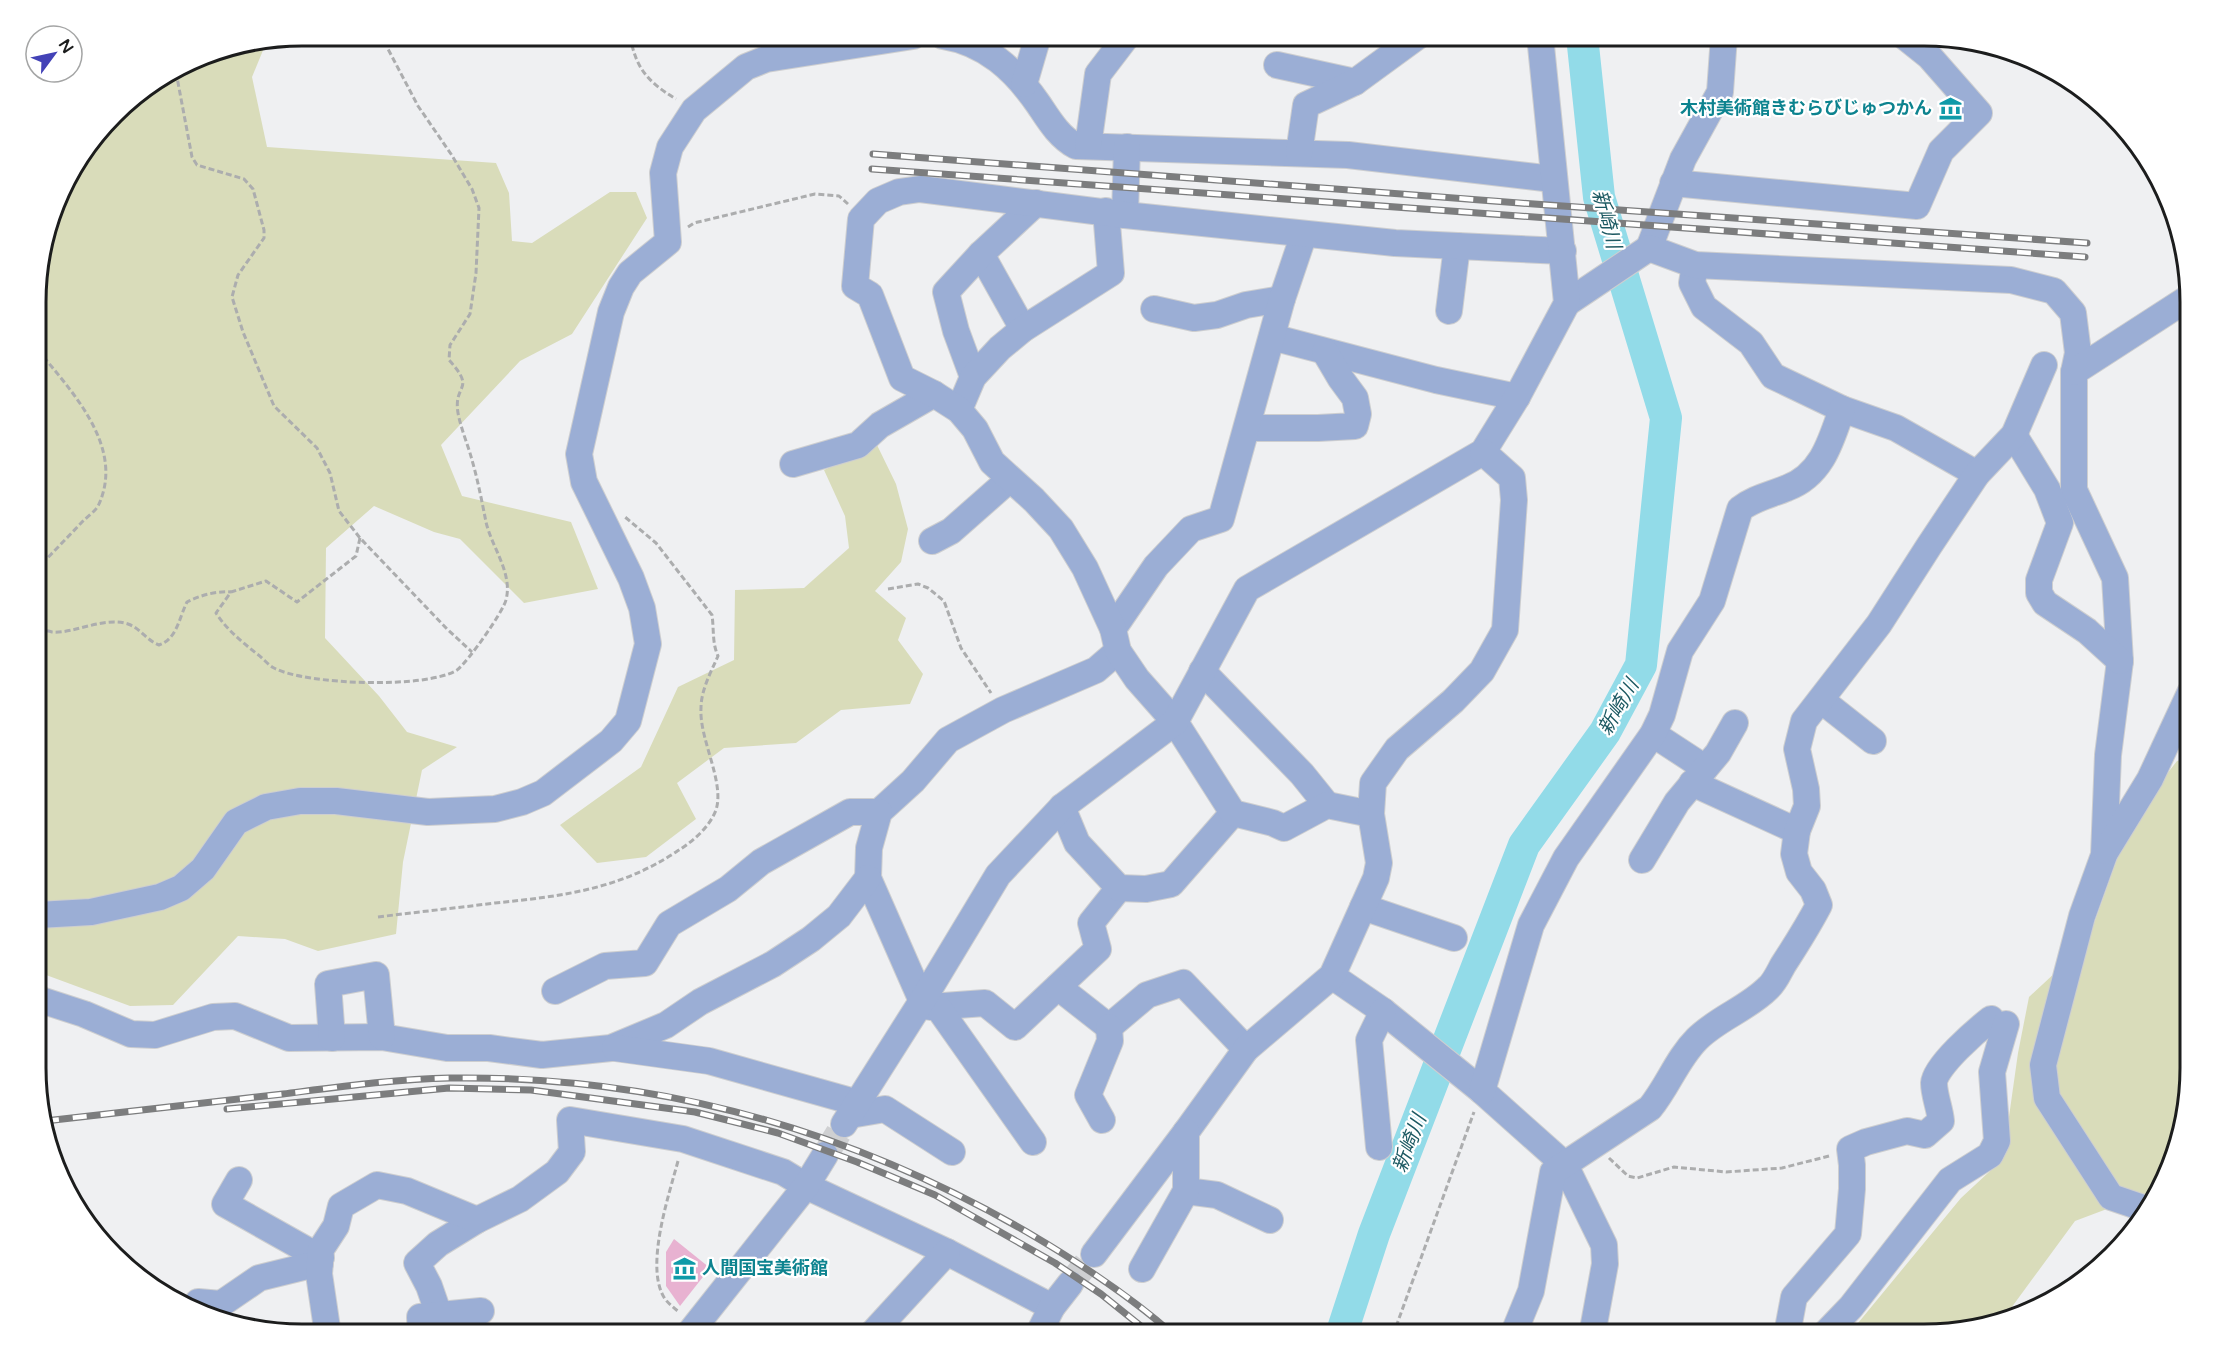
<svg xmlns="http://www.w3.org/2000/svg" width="2227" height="1371" font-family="'Varela Round','Noto Sans JP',sans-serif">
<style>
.green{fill:#d9dcba}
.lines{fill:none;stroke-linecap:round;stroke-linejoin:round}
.river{stroke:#92dbe8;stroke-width:32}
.building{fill:#e8b2d1}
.minor-tunnel{stroke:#cfd0d2;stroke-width:26;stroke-dasharray:26 13;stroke-linecap:butt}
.minor-casing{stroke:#cdced0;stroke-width:28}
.path{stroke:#acadae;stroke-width:3;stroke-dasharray:6 3;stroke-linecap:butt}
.minor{stroke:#9baed5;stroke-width:26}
.rail-casing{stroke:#7c7d7e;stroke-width:7}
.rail{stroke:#fff;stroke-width:4.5;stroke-dasharray:14;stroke-linecap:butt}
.labels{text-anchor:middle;stroke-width:4.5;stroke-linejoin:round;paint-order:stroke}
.culture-label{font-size:18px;font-weight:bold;fill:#0d838f;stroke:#fff;text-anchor:end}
.water-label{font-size:20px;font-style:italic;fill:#1c5962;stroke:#fff}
.rim{fill:none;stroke:#1c1d1d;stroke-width:3}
</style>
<rect width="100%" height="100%" fill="#eff0f2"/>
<g class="green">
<polygon points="266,43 252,77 267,147 496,163 509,193 512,241 532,243 610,192 636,192 647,218 572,334 520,361 441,445 462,496 571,522 598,589 524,603 460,539 434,532 374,506 326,548 325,638 379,696 407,732 457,747 422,770 403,862 396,934 318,951 285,939 238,936 173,1005 130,1006 38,972 38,268 64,184 126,102 201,56"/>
<polygon points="877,445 896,484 908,529 901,562 875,591 906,618 898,640 923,674 910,704 841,710 796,743 724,748 677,783 696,819 646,857 597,863 560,825 641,767 678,687 734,660 735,590 804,588 849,548 845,516 824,470"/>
<polygon points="2190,757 2190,1086 2177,1154 2160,1189 2075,1221 2006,1315 1942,1334 1849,1334 1961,1198 2003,1159 2018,1053 2029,997 2087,943 2118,856 2156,788 2177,761"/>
</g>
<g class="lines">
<polyline class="river" points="1341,1335 1374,1234 1524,845 1605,732 1641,665 1666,418 1599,197 1582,36"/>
</g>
<polygon class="building" points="674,1239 710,1268 680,1306 666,1286 666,1252"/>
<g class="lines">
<g class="minor-tunnel">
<polyline points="825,1155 844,1124"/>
<polyline points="1070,1284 1094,1254"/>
</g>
<defs>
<g id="minor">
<path d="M943,36c43,7 72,34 96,69 10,15 20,32 37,41l272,9 205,24"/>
<polyline points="1277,65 1355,82"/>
<polyline points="1024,84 1038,36"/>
<polyline points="1088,146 1098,74 1127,36"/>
<polyline points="1299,153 1306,105 1355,82 1418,36"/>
<polyline points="1673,183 1917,206 1941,151 1979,113 1929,56 1904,36"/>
<polyline points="1125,215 1127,147"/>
<polyline points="1649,248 1683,159 1720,92 1724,36"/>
<polyline points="981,254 1023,329"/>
<polyline points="1695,265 1692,283 1704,307 1751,343 1773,376 1842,409 1896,428 1977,474"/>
<polyline points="1567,303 1649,248 1695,265 2011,280 2054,291 2073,313 2078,353 2074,372 2074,490 2115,578 2120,661 2108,755 2104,855 2082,916 2043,1065 2047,1098 2111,1197 2146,1209 2151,1208"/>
<polyline points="1154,309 1194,318 1217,315 1246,305 1282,299"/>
<polyline points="1449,311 1457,246"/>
<polyline points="1272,337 1436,380 1517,397"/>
<polyline points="2074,372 2190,297"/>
<polyline points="973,377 956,331 946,292 981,254 1036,203"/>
<polyline points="959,410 973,377 1000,348 1023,329 1111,273 1106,211"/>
<polyline points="1247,428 1318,428 1355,426 1358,414 1355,398 1341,379 1325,352"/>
<polyline points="2014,435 2047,489 2060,523 2039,580 2039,593 2045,603 2087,631 2120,661"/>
<polyline points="793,464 858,445 880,425 934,394"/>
<polyline points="932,541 951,531 1010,479"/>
<polyline points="1113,629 1156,566 1191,529 1221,519 1282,299 1304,234"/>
<polyline points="1118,651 1096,670 1003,710 948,740 913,781 879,812 869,848 868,878 922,1001 930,1007 985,1003 1015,1027 1098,949 1091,923 1119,888"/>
<polyline points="1202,671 1302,774 1327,805"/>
<polyline points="1821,700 1873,741"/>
<polyline points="1653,734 1705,768"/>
<polyline points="1692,783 1797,831"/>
<polyline points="1062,807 1077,843 1119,888 1146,889 1171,884 1233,813"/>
<polyline points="1371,814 1327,805 1284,828 1273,823 1233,813 1175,722 1137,679 1118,651 1113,629 1085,568 1061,529 1034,500 992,462 975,429 959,410 934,394 902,378 870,295 855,286 861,219 878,201 899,192 920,189 1125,215 1395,243 1563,251"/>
<polyline points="2106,851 2150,779 2190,693"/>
<polyline points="1642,860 1677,802 1718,753 1735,723"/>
<polyline points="1363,907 1454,938"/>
<polyline points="38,915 91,912 160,897 181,888 203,869 236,822 266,807 300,801 336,801 428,812 495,809 522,802 543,793 611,741 628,721 648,644 642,608 631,578 584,482 579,454 611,312 621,287 630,273 668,242 663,173 670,147 694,110 746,67 766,59 913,36"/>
<polyline points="1332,976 1383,1011 1482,1091 1565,1165 1604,1245 1605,1264 1592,1335"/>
<polyline points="1058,987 1109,1027 1147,995 1183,983 1246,1049"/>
<polyline points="555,991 605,966 645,963 669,924 728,889 761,862 850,812 879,812"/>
<polyline points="38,999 84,1014 131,1034 155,1035 213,1017 235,1016 289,1038 382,1037 447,1048 489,1048 542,1055 611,1048 666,1025 700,1002 773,964 811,939 839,916 868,878"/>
<polyline points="937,1006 1033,1142"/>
<polyline points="332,1038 328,984 376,975 382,1037"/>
<polyline points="615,1048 709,1061 858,1103"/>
<path d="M1482,1091l49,-166 35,-67 87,-124 9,-19 18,-64 32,-50 28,-92c14,-11 30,-14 47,-21 35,-13 44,-47 55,-79"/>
<polyline points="850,1115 885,1109 952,1152"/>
<polyline points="1102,1120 1088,1095 1110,1041 1109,1027"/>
<polyline points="844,1124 922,1001 998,875 1062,807 1175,722 1247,589 1483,452 1517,397 1567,303 1540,36"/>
<polyline points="1379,1147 1369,1040 1383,1011"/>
<polyline points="239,1180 225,1204 321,1258"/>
<polyline points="1186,1191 1217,1195 1270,1220"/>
<polyline points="1094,1254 1186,1132 1246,1049 1332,976 1376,878 1379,863 1371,814 1373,783 1397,749 1453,701 1482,671 1505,630 1514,500 1512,478 1483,452"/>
<polyline points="1142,1269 1186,1191 1186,1132"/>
<polyline points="195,1309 198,1302 221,1304 259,1278 320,1263"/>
<polyline points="439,1315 429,1286 417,1263 438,1244 477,1220 520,1199 557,1172 572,1152 570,1120 683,1139 783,1172 806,1186 947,1252 1052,1307"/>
<path d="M1787,1334l7,-37 54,-63 4,-45v-24l-2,-16 16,-7 41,-11 18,4 16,-14c-1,-12 -7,-26 -7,-38 1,-17 43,-53 57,-64"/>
<polyline points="1825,1334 1851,1307 1950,1180 1990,1155 1997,1141 1992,1072 2006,1024"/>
<polyline points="328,1335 319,1274 321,1249 336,1226 341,1206 377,1185 407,1191 477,1220"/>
<polyline points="421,1335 420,1317 481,1311"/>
<polyline points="688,1335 806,1186 825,1155"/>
<polyline points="871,1335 947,1252"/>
<polyline points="1038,1335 1052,1307 1070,1284"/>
<path d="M1513,1335l18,-44 22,-119 97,-64c18,-22 27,-49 47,-69 21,-21 50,-30 71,-51 7,-6 11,-16 15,-23 13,-20 25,-39 36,-60l-6,-15 -14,-18 -5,-18 3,-23 10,-25 -1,-17 -9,-40 7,-28 75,-97 50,-78 48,-72 37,-39 30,-70"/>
</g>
</defs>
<use href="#minor" class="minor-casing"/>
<g class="path">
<path d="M630,36c6,33 18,46 46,63"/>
<polyline points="176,72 192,157 197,165 244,179 253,189 264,230 264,238 238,275 232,297 243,332 274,406 317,448 330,473 339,511 360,538 447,629 472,652"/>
<polyline points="688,227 694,223 815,194 839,196 848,204"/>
<path d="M38,350c33,41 87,96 61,154 -3,7 -11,12 -16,17 -15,16 -30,31 -45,47"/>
<path d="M360,538l-4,18 -59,46 -31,-21 -35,11 -15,21c11,17 25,28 41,41 6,4 11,11 17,14 32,17 153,21 183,2 10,-7 46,-58 49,-70 7,-27 -14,-52 -20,-78 -4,-20 -8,-41 -14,-62 -4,-15 -11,-31 -14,-47 -5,-30 19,-22 -9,-53l1,-15 20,-31 6,-41 3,-65 -7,-19 -21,-35 -33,-48 -30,-57 -2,-13"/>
<polyline points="888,589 918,584 928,588 944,601 961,648 991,693"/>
<path d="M38,629c5,1 10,2 14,3 22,2 52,-16 76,-8 12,4 18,16 31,21 18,-6 20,-27 28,-43 14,-7 29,-11 44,-10"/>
<path d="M378,917c39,-5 78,-9 117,-14 67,-7 123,-13 181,-51 16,-10 33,-24 40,-42 9,-28 -17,-71 -15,-102 0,-18 10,-36 17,-52 -6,-13 -4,-27 -6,-41l-56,-72 -31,-26"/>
<polyline points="1609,1158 1628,1176 1637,1178 1674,1167 1726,1172 1782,1168 1829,1156"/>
<path d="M678,1161c-9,34 -34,107 -13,138 4,5 9,9 14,13"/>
<polyline points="1393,1335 1474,1112"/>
</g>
<use href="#minor" class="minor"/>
<defs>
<g id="rail">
<polyline points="873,154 1534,204 2087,243"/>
<polyline points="872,169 2085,257"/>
<polyline points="227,1109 449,1088 531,1090 695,1112 778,1133 857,1162 935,1195 1055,1263 1101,1294 1152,1335"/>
<path d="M45,1121c79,-9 159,-18 238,-27 55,-7 111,-15 167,-16 207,-3 398,51 577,154 51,30 102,63 147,103"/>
</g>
</defs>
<use href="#rail" class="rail-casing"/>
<use href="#rail" class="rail"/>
</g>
<defs>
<symbol id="museum-bare" viewBox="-9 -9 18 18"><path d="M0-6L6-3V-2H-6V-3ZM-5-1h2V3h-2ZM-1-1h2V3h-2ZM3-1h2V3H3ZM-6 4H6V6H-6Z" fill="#0f9aa8" stroke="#fff" stroke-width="2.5" paint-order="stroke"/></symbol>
</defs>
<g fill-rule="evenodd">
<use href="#museum-bare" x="1934" y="92" width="33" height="33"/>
<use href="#museum-bare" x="668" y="1252" width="33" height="33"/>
</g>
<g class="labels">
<g class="culture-label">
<text x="1932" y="114">木村美術館きむらびじゅつかん</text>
<text x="702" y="1274" text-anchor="start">人間国宝美術館</text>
</g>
<g class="water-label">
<text transform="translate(1607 219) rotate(75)" y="7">新崎川</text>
<text transform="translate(1618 707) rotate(-60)" y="7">新崎川</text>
<text transform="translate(1409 1143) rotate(-69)" y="7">新崎川</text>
</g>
</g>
<path d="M0 0H2227V1371H0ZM302 46H1924A256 256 0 0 1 2180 302V1068A256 256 0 0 1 1924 1324H302A256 256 0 0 1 46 1068V302A256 256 0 0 1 302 46Z" fill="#fff" fill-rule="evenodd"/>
<path class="rim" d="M302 46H1924A256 256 0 0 1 2180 302V1068A256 256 0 0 1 1924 1324H302A256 256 0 0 1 46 1068V302A256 256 0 0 1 302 46Z"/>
<g transform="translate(54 54) rotate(57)"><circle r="28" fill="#ffffff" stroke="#a4a5a5" stroke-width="1.5"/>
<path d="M0-4.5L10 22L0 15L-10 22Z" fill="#4342b7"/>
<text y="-9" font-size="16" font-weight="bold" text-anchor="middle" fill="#1c1d1d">N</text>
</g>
</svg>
